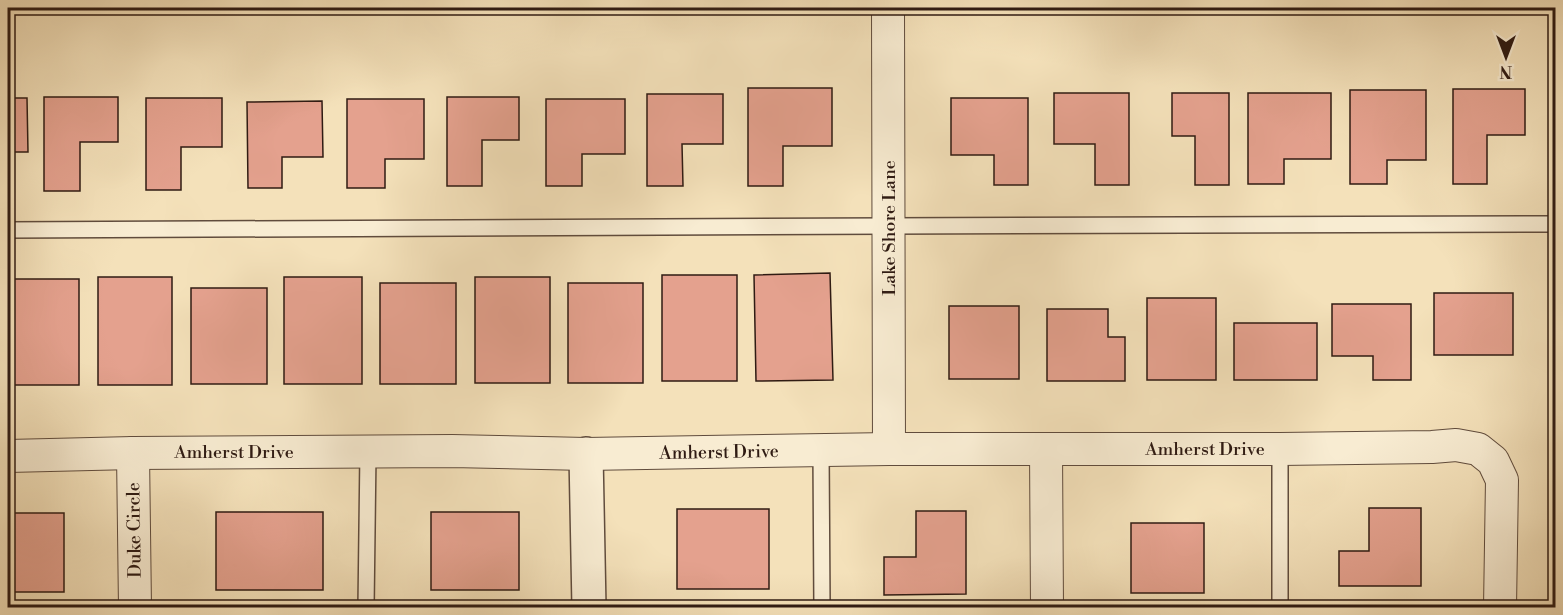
<svg xmlns="http://www.w3.org/2000/svg" width="1563" height="615" font-family="'Libre Bodoni',serif">
<style>
.building{fill:#e4a18e;stroke:#2f1b13;stroke-width:1.5}
.lines{fill:none;stroke-linecap:round;stroke-linejoin:round}
.service-casing{stroke:#604c3d;stroke-width:18}
.minor-casing{stroke:#604c3d;stroke-width:34}
.tertiary-casing{stroke:#604c3d;stroke-width:36}
.service{stroke:#f8ecd2;stroke-width:15}
.minor{stroke:#f8ecd2;stroke-width:32}
.tertiary{stroke:#f8ecd2;stroke-width:33}
.labels{text-anchor:middle;stroke-width:4.5;stroke-linejoin:round;paint-order:stroke}
.street-label{font-size:18px;fill:#2f1b13;stroke:#f8ecd2}
</style>
<rect width="100%" height="100%" fill="#f4e1ba"/>
<filter id="stains"><feTurbulence type="fractalNoise" baseFrequency=".00333" numOctaves="4"/><feColorMatrix values="0 0 0 0 .2 0 0 0 0 .09 0 0 0 0 .02 0 0 0 .5 -.17"/></filter>
<radialGradient id="worn" r=".72"><stop offset=".6" stop-color="#630" stop-opacity="0"/><stop offset="1" stop-color="#630" stop-opacity=".3"/></radialGradient>
<g class="building">
<rect x="1550" y="86" width="6" height="99"/>
<polygon points="748,88 832,88 832,146 783,146 783,186 748,186"/>
<polygon points="1453,89 1525,89 1525,135 1487,135 1487,184 1453,184"/>
<polygon points="1350,90 1426,90 1426,160 1387,160 1387,184 1350,184"/>
<polygon points="1054,93 1129,93 1129,185 1095,185 1095,144 1054,144"/>
<polygon points="1172,93 1229,93 1229,185 1195,185 1195,136 1172,136"/>
<polygon points="1248,93 1331,93 1331,159 1284,159 1284,184 1248,184"/>
<polygon points="647,94 723,94 723,144 682,144 683,186 647,186"/>
<polygon points="44,97 118,97 118,142 80,142 80,191 44,191"/>
<polygon points="447,97 519,97 519,140 482,140 482,186 447,186"/>
<polygon points="8,98 27,98 28,152 8,152"/>
<polygon points="146,98 222,98 222,147 181,147 181,190 146,190"/>
<polygon points="951,98 1028,98 1028,185 994,185 994,155 951,155"/>
<polygon points="347,99 424,99 424,159 385,159 385,188 347,188"/>
<polygon points="546,99 625,99 625,154 582,154 582,186 546,186"/>
<polygon points="322,101 323,157 282,157 282,188 248,188 247,102"/>
<polygon points="830,273 833,380 756,381 754,275"/>
<rect x="662" y="275" width="75" height="106"/>
<rect x="98" y="277" width="74" height="108"/>
<rect x="284" y="277" width="78" height="107"/>
<rect x="475" y="277" width="75" height="106"/>
<rect x="8" y="279" width="71" height="106"/>
<rect x="380" y="283" width="76" height="101"/>
<rect x="568" y="283" width="75" height="100"/>
<rect x="191" y="288" width="76" height="96"/>
<rect x="1434" y="293" width="79" height="62"/>
<rect x="1147" y="298" width="69" height="82"/>
<polygon points="1332,304 1411,304 1411,380 1373,380 1373,356 1332,356"/>
<rect x="949" y="306" width="70" height="73"/>
<polygon points="1047,309 1108,309 1108,337 1125,337 1125,381 1047,381"/>
<rect x="1234" y="323" width="83" height="57"/>
<polygon points="1369,508 1421,508 1421,586 1339,586 1339,551 1369,551"/>
<rect x="677" y="509" width="92" height="80"/>
<polygon points="916,511 966,511 966,594 884,595 884,557 916,557"/>
<rect x="216" y="512" width="107" height="78"/>
<rect x="431" y="512" width="88" height="78"/>
<rect x="8" y="513" width="56" height="79"/>
<rect x="1131" y="523" width="73" height="70"/>
</g>
<g class="lines">
<defs>
<g id="service">
<polyline points="8,230 889,226 1556,224"/>
<polyline points="821,450 822,608"/>
<polyline points="366,608 368,452"/>
<polyline points="1280,608 1280,449"/>
</g>
<g id="minor">
<polyline points="888,8 889,449"/>
<polyline points="1046,449 1047,608"/>
<polyline points="133,453 135,608"/>
<polyline points="8,456 133,453 452,451 586,454 889,449 1280,449 1432,447 1456,445 1478,449 1493,461 1502,480 1500,608"/>
</g>
<polyline id="tertiary" points="586,454 589,608"/>
</defs>
<use href="#service" class="service-casing"/>
<use href="#minor" class="minor-casing"/>
<use href="#tertiary" class="tertiary-casing"/>
<use href="#service" class="service"/>
<use href="#minor" class="minor"/>
<use href="#tertiary" class="tertiary"/>
</g>
<g class="labels">
<g class="street-label">
<text transform="translate(889 228) rotate(-90)" y="6">Lake Shore Lane</text>
<text x="1205" y="455">Amherst Drive</text>
<text x="234" y="458">Amherst Drive</text>
<text transform="translate(719 452) rotate(-1)" y="6">Amherst Drive</text>
<text transform="translate(134 530) rotate(-91)" y="6">Duke Circle</text>
</g>
</g>
<rect width="1563" height="615" fill="none" stroke="#f4e1ba" stroke-width="30"/>
<rect x="9" y="9" width="1545" height="597" fill="none" stroke="#2f1b13" stroke-width="3"/>
<rect x="15" y="15" width="1533" height="585" fill="none" stroke="#2f1b13" stroke-width="1.5"/>
<g transform="translate(1506 57) rotate(180)" stroke="#f8ecd2" stroke-width="4.5" paint-order="stroke">
<path d="M0-4.5L10 22L0 15L-10 22Z" fill="#2f1b13"/>
<text y="-9" font-size="16" font-weight="bold" text-anchor="middle" fill="#2f1b13">N</text>
</g>
<rect width="100%" height="100%" filter="url(#stains)"/>
<rect width="100%" height="100%" fill="url(#worn)"/>
</svg>
